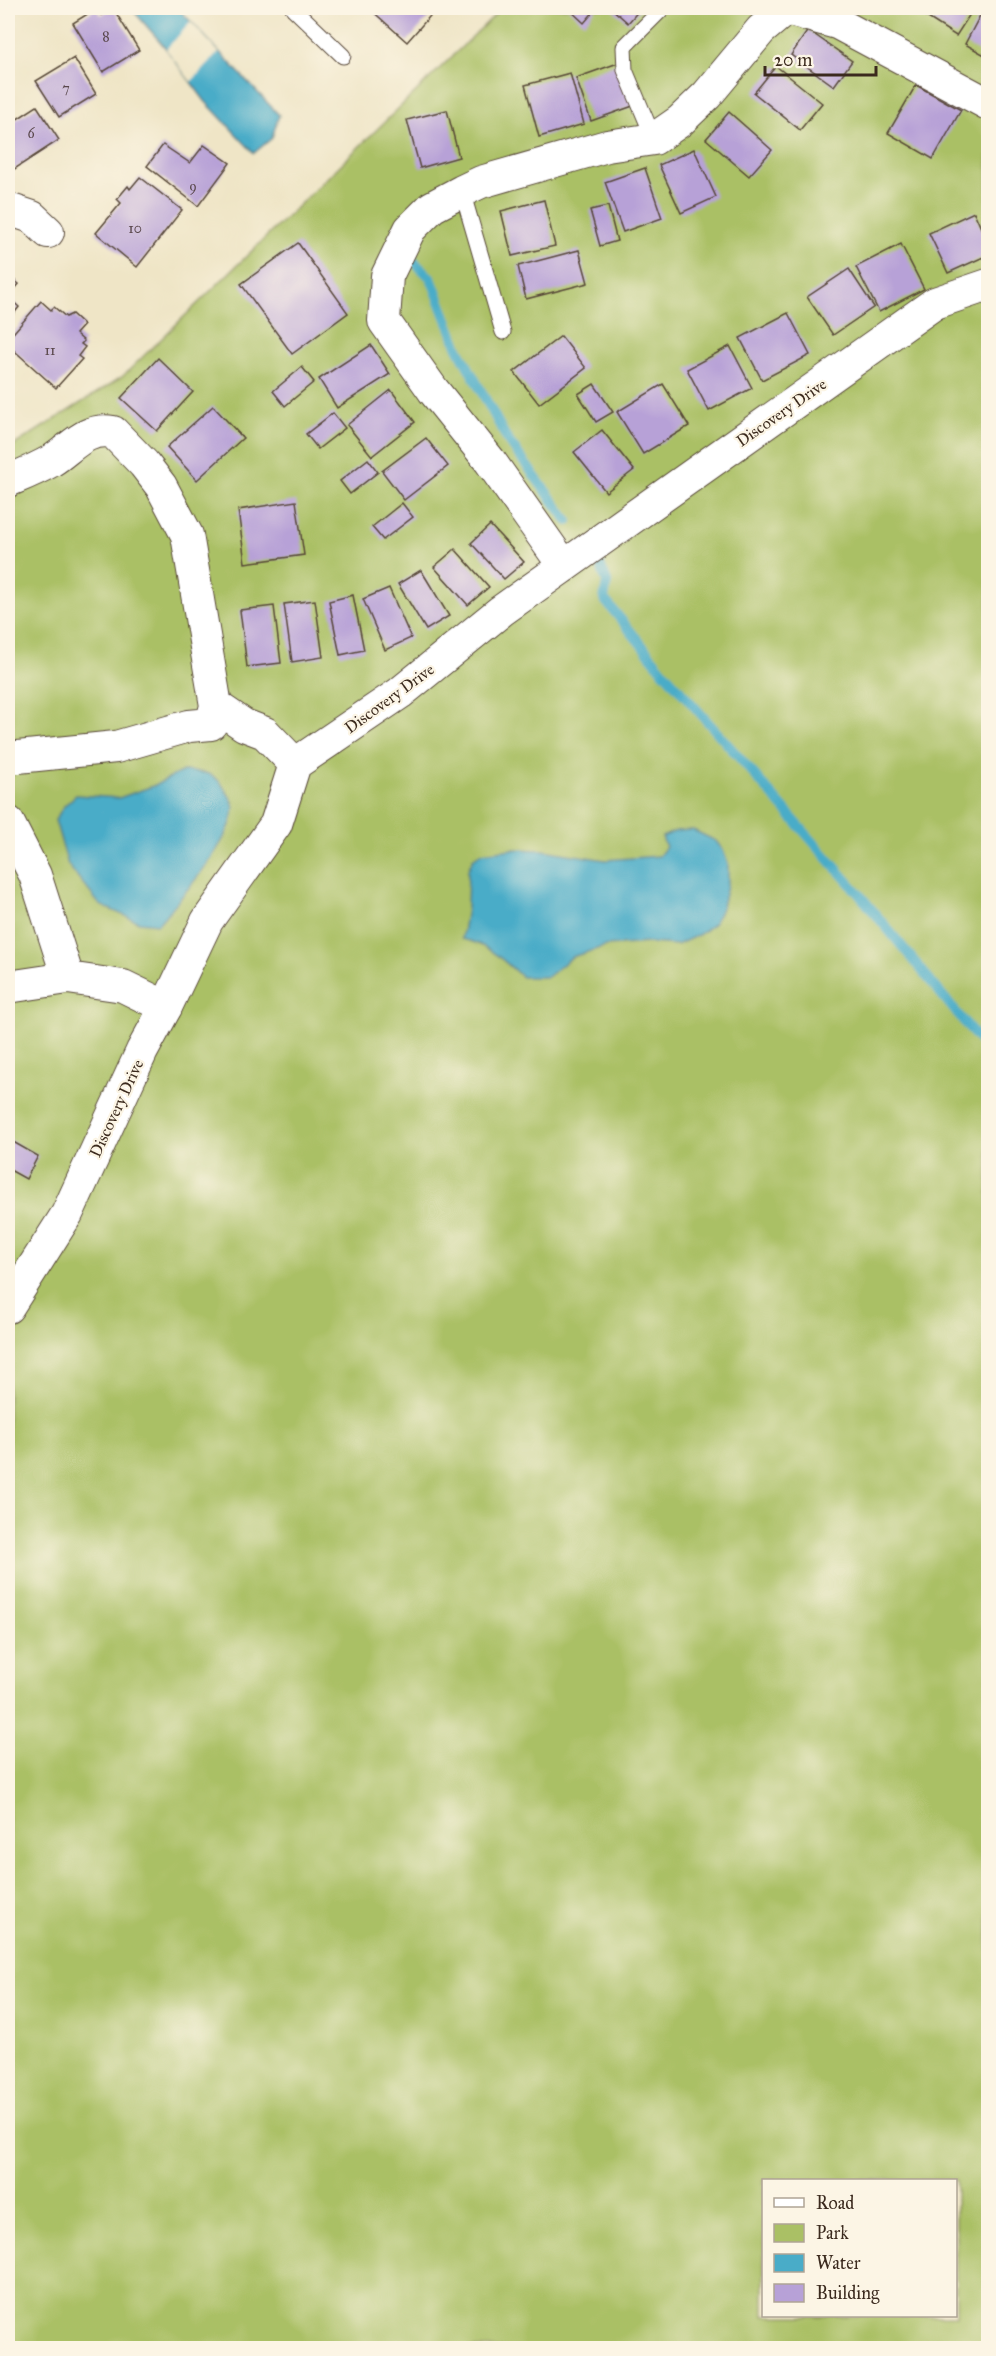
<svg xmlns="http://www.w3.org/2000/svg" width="996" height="2356" font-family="'IM FELL Great Primer',serif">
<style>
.green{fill:#aac065;stroke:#727542;stroke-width:1.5;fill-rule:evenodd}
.water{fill:#49acc8;stroke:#426b73;stroke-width:1.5}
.pier{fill:#efe5c6}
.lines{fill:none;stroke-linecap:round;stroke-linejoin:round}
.stream{stroke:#49acc8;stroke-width:10}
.building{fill:#b7a1d7}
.service-casing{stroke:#564637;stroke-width:17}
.minor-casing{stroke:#564637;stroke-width:34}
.service{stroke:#fff;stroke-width:15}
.minor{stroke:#fff;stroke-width:32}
.labels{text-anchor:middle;stroke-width:4.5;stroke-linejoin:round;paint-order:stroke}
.number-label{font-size:14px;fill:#5a484c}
.street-label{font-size:16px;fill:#3b2a1e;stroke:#fcf5e5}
</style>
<rect width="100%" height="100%" fill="#fcf5e5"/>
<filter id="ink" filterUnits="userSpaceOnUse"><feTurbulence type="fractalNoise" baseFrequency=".0167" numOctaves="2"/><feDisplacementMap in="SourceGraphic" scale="12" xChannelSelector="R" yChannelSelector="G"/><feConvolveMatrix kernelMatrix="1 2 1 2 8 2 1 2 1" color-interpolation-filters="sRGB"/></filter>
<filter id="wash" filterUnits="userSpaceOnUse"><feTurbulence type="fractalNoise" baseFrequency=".008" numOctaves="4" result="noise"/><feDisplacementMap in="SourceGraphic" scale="24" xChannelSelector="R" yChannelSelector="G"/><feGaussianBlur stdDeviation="1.35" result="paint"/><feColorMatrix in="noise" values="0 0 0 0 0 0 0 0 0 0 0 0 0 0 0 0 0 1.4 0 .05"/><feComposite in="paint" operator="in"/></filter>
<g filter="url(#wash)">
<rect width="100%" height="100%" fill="#efe5c6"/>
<path class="green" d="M502,8h486v2340h-980v-1899l114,-72zM764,2180h192v136h-192z"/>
<g class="water">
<polygon points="131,8 178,8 279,115 272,138 254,153 205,101 164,46"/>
<path d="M183,771c21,1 32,0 43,20 2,3 6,8 7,12 8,29 -56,99 -75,121l-19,-2 -39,-17 -32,-40 -13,-45 9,-14 12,-11 43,3 34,-12z"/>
<path d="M693,830l23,11 7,9 5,14v18l-6,24 -8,17 -14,11 -23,11 -28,-2 -43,3 -34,11 -25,20h-25c-19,-17 -34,-33 -60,-38l5,-31 1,-38 5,-11 8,-6 32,-4 30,1 62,10 54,-4 7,-9 -4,-10 14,-6z"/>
</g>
<polygon class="pier" points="191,22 219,52 191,82 166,49"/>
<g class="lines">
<g class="stream">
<polyline points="409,257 431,278 458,348 507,439 568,521"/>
<polyline points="600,564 607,582 604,599 664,672 859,894 988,1051"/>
</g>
</g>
<g id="blocks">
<g class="building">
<polygon points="97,8 101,15 113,8 139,50 103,72 73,23"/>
<polygon points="369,8 437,8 407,42"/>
<polygon points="568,8 594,8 596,9 584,23"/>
<polygon points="611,8 641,8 628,23"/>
<polygon points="915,8 974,8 956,36 914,9"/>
<polygon points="984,8 988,8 988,57 965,44"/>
<polygon points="808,30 852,61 834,86 791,55"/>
<polygon points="74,58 96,94 59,117 36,81"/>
<polygon points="618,63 633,106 591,121 576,78"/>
<polygon points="776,66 822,103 800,130 754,93"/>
<polygon points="570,73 584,124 539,137 525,85"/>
<polygon points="916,85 961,110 933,159 888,133"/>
<polygon points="37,106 59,140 10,172 8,168 8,125"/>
<polygon points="447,110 459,157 420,168 407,120"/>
<polygon points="729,112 772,150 749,176 706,139"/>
<polygon points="163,145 190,163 204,145 230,163 198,206 147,166"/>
<polygon points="694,149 716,197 681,213 659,165"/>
<polygon points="645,168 662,218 623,232 605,182"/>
<polygon points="140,177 182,210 137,267 96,233 121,203 117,199 128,186 130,189"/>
<polygon points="544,200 555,246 512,256 501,211"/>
<polygon points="608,206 617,241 600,246 590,210"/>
<polygon points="974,212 988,244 988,255 948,273 929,233"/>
<polygon points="298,243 348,313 292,354 241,284"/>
<polygon points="901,244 924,289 879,312 856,267"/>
<polygon points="579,250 588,283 526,299 518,266"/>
<polygon points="849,269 874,307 833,335 807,297"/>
<polygon points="8,275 19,284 8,297 19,307 8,321"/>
<polygon points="41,301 51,310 54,307 66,317 72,314 84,325 76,334 84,341 81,344 85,347 78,356 82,359 56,388 8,345 8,339"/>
<polygon points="788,313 810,355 762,380 740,338"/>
<polygon points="561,336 586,368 539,404 514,372"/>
<polygon points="371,345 390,374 337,408 319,379"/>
<polygon points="730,346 752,388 709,411 687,369"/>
<polygon points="158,358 193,392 157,431 121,398"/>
<polygon points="302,367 314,382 285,406 273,391"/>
<polygon points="594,384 613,412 596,422 578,394"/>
<polygon points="663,384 689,426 643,454 617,412"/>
<polygon points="391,390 415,422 372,456 347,425"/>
<polygon points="213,406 243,438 197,480 167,447"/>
<polygon points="333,413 345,428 318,449 306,434"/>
<polygon points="602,430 634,470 606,492 574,452"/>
<polygon points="426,438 448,466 404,500 382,471"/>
<polygon points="368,459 378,472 350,494 340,481"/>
<polygon points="296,501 304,555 245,563 238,510"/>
<polygon points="402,503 413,517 383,540 372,527"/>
<polygon points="490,525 524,562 504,579 471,543"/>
<polygon points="455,549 489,587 468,605 434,567"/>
<polygon points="421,570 449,616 426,630 398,584"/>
<polygon points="389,588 411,638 385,650 363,599"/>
<polygon points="353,595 364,650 340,655 329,601"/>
<polygon points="315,600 323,657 292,662 284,604"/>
<polygon points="274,606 281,663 247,667 240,610"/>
<polygon points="8,1063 12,1081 8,1082"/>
<polygon points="8,1139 38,1156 26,1179 8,1169"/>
</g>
</g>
</g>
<g filter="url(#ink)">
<use href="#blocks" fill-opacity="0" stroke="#564637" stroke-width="1.5"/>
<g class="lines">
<defs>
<g id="service">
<polyline points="293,8 343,56"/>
<polyline points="654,139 625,70 624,47 663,8"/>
<polyline points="462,191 503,332"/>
</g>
<g id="minor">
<polyline points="8,209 32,217 48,232"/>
<path d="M8,481c14,-6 29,-12 43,-20 21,-13 34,-34 62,-29l31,32 17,22 26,49 29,171 -5,18 -22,2 -73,21 -108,11"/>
<polyline points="564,566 490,461 433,390 384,321 387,276 410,229 432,207 462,191 481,182 607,146 654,139 680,121 707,95 761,30 786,9 837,23 988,104"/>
<polyline points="216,706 244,725 265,733 295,764"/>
<polyline points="8,822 35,875 68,978"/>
<polyline points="8,987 68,978 123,986 166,1007"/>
<polyline points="8,1307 67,1214 142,1051 166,1007 207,921 276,824 295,764 400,693 501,611 935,303 988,285"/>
</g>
</defs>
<use href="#service" class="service-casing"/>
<use href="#minor" class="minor-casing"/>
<use href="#service" class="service"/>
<use href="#minor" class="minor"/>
</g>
</g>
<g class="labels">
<g class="number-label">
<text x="106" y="41">8</text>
<text x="66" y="93">7</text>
<text x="31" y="138">6</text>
<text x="193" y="191">9</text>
<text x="135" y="233">10</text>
<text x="50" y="355">11</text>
</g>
<g class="street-label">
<text transform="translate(781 412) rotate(-35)" y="6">Discovery Drive</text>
<text transform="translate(389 698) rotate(-36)" y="6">Discovery Drive</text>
<text transform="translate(116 1108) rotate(-65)" y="6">Discovery Drive</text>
</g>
</g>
<rect width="996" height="2356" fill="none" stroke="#fcf5e5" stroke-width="30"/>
<rect x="762" y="2179" width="195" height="138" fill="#fcf5e5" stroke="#afa495" stroke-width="1.5"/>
<rect x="774" y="2198" width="30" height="9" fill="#ffffff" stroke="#afa495" stroke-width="1.5"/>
<text x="816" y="2209" font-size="18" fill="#3b2a1e">Road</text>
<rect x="774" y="2224" width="30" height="18" fill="#aac065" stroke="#afa495" stroke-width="1.5"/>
<text x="816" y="2239" font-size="18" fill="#3b2a1e">Park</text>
<rect x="774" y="2254" width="30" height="18" fill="#49acc8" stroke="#afa495" stroke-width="1.5"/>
<text x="816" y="2269" font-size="18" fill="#3b2a1e">Water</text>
<rect x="774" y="2284" width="30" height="18" fill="#b7a1d7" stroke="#afa495" stroke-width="1.5"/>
<text x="816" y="2299" font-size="18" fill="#3b2a1e">Building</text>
<path d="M765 66v9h111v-9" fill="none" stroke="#3b2a1e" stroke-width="3"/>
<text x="774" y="66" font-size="18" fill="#3b2a1e" stroke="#fcf5e5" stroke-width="4.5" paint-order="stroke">20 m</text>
</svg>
